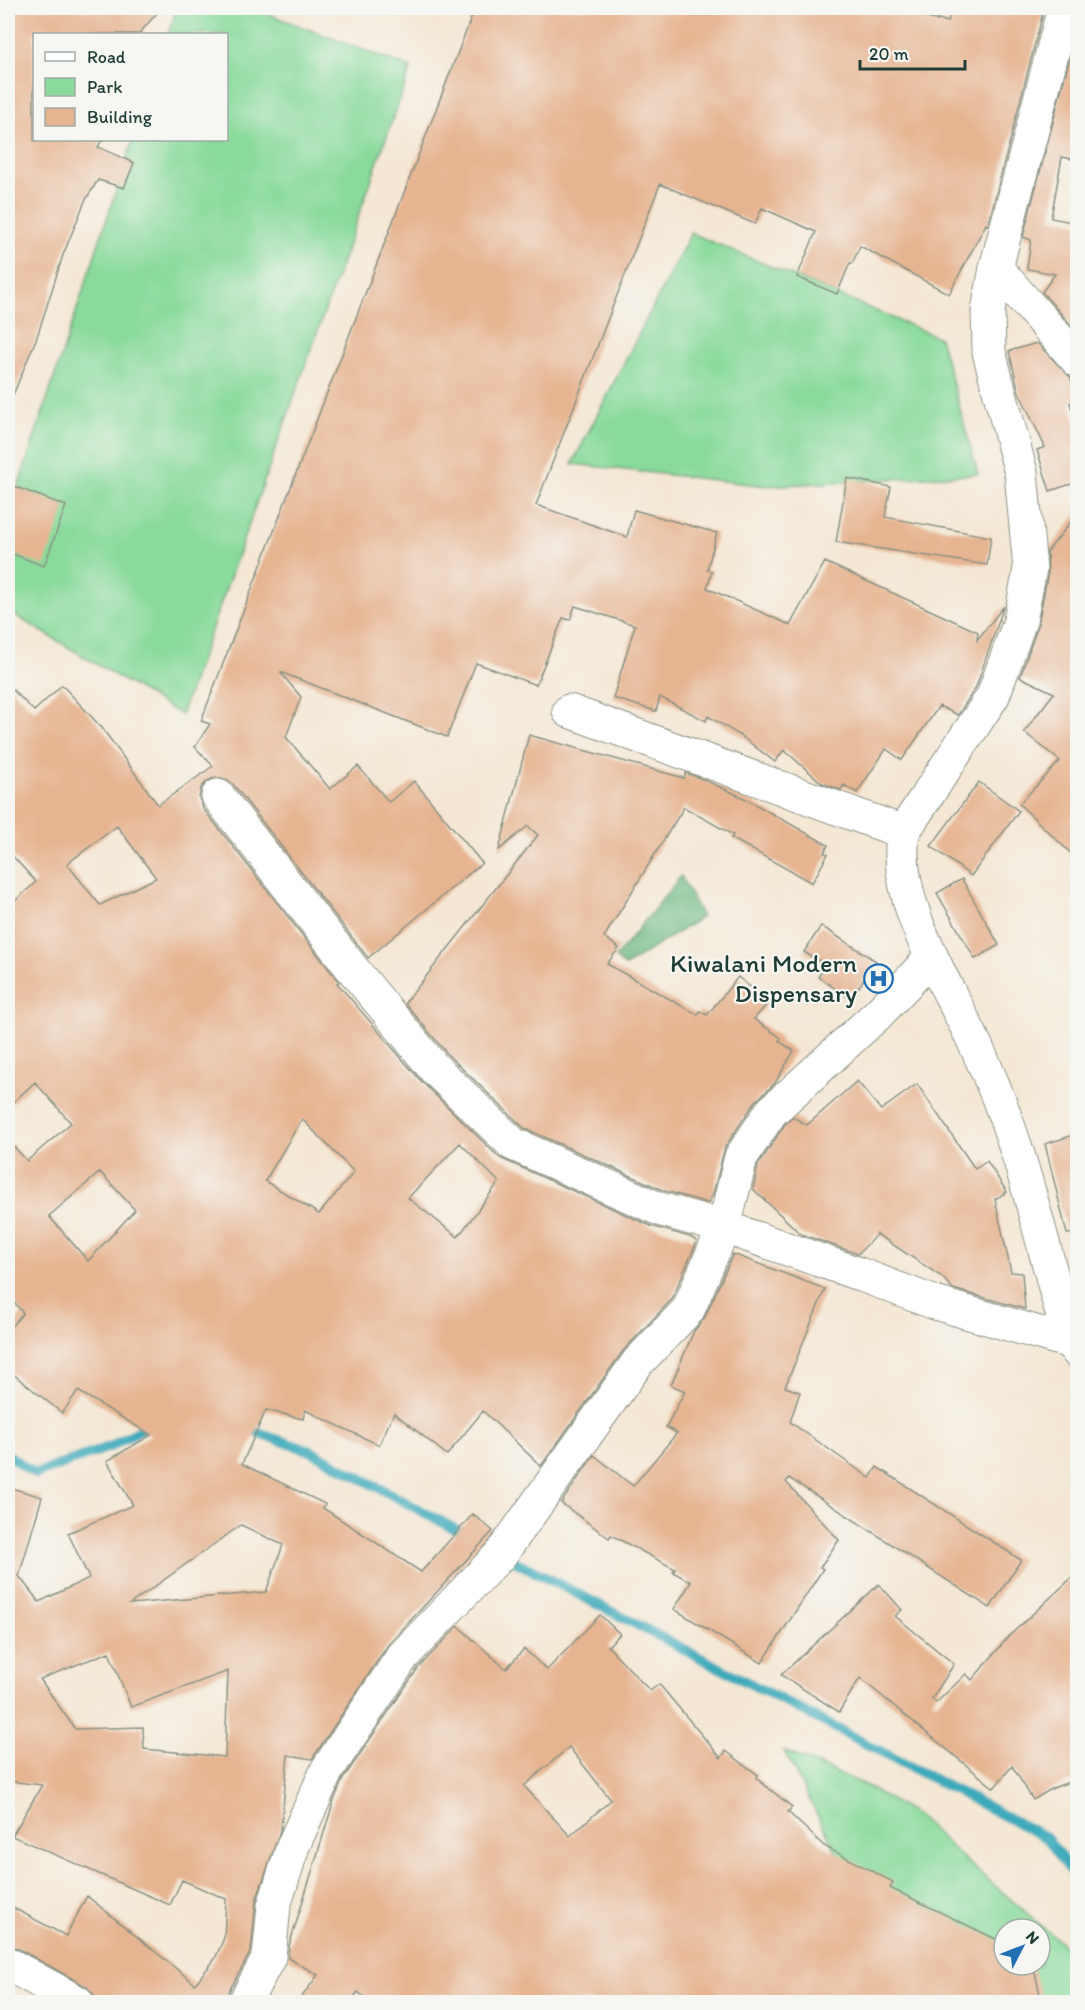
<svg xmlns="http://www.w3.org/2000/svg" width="1085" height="2010" font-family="Itim,sans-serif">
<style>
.green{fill:#89da9b;stroke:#548c68;stroke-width:1.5;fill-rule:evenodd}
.forest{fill:#6eba83;stroke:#467c5c;stroke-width:1.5}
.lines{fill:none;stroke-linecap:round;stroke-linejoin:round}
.stream{stroke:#3caabb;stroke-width:10}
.building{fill:#e6b490;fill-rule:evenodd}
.minor-casing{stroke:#8a9284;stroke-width:35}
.minor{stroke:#fff;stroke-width:33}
.labels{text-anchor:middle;stroke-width:4.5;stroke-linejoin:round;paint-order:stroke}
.poi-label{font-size:26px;fill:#1f3d34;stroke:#f6f6f2;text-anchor:end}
</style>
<rect width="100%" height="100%" fill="#f6f6f2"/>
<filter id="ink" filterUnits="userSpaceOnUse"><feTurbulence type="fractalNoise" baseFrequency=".0167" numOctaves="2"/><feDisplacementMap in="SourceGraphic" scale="12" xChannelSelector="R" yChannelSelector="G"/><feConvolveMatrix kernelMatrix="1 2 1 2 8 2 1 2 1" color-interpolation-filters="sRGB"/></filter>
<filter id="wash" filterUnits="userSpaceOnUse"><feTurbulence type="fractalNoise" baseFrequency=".008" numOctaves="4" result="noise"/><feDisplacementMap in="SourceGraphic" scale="24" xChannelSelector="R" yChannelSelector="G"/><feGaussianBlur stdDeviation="1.35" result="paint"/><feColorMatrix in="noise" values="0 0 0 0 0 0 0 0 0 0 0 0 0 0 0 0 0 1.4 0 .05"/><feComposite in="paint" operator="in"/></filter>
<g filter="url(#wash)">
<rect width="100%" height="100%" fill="#f4e7d4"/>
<g class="green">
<polygon points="177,8 252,8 411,68 181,715 8,611 8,517 133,140 226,140 226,34 168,34"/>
<polygon points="691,233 940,338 978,474 767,486 572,464"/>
<path d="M784,1751l77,32 56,32 50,47 110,94v46h-162zM1004,1929h36v36h-36z"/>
</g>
<polygon class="forest" points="681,876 702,917 625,966 615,958"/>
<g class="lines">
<g class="stream">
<polyline points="243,1428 311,1451 501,1554 1047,1838 1078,1881"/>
<polyline points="8,1455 35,1474 112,1446 151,1423"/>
</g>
</g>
<g id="blocks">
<g class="building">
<polygon points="8,8 161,8 139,34 34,34 34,140 102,140 98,147 134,163 124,188 98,180 85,201 63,255 37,337 8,407"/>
<path d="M475,8h418l45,13v-2l10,3 4,-14h72l19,5 -55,212 -2,-1 -37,70 -89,-48 -8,18 -2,-1 -13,31 -40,-17 19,-45 -54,-24 -7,16 -95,-40 -124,321 91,32 7,-27 83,23 -10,37 5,1 -5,17 83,37 35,-63 153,70 -1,8 27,-34 -28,81 -18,28 -19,-9 -37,54 -16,-11 -29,44 -13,-8 -3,5 -19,-7 -38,-33 -9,12 -34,-26 -33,-20 -2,5 -46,-24 -4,14 -43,-13 22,-73 -60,-19 -5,14 -7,-2 -27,67 -60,-22 -29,74 -167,-65 21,25 -15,40 44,52 28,-23 31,36 25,-21 68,82 -114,95 -135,-174 -7,-5 -10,-2 -9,4 -6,7 -2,10 4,10 136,174 -2,1 84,98 79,77 151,68 39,11 7,4 -25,58 -49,52 -82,115 -58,-55 -36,44 -53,-42 -15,32 -74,-35 -2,9 -37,-9 -24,54 83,40 -2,4 98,64 52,-58 20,17 -105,114 -76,114 -24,-4 -7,73 -25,73 -5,50 -23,42 -2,9h-126l-14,-16 -69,-38 -9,-3v-40l58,31 21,-40 108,88 20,-25 9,-21 2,-39 -44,-19 -12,25 -158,-69 30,-51 -34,-4v-294l34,10 -23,79 20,26 50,-24 -21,-45 65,-28 -26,-44 44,-26 -73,-44 -16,22 -54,-43v-40l15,-17 -15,-18v-155l19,21 44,-38 -36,-41 -27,25v-200l28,-25 -28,-31v-166l26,26 28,-26 40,43 56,77 55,-39 -18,-19 15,-23 -9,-3zM117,826l39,52 -56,27 -33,-41zM302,1119l52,53 -35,42 -54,-33zM460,1143l39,39 -41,55 -50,-39zM100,1172l35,38 -47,51 -39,-45zM241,1525l42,20 -17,47 -136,12zM109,1652l22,55 97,-36 -3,86 -81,-8 -1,-22 -68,2 -35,-50z"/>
<polygon points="1077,30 1077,160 1062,157 1051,218 1077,223 1077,332 1042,292 1055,274 1027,269 1031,240 1023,237"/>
<polygon points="1037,343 1070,377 1077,394 1077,399 1070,403 1077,427 1077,482 1050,491 1037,450 1045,447 1019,392 1009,351"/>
<polygon points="847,478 891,487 885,517 991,537 987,565 836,542"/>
<polygon points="8,484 66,506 44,566 8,552"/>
<polygon points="1077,514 1077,859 1019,804 1060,761 1024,732 1054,693 1020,677 1038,625 1048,572 1047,552"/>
<polygon points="529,735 684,778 686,773 705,780 746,799 828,845 824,853 828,854 812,883 731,838 733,835 684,807 604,937 619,948 607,964 698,1015 700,1011 707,1015 738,977 769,1002 754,1019 781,1038 779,1041 794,1051 775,1083 755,1102 725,1147 713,1194 708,1203 665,1191 524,1128 448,1055 405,1003 538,835 528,826 499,850"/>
<polygon points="979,782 1019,811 971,876 931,846"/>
<polygon points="962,879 999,945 975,959 937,893"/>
<polygon points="821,926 876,961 851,999 818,977 826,965 804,952"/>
<polygon points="857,1081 881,1110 917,1084 975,1169 987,1161 1007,1192 995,1199 1011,1272 1022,1273 1025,1309 953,1289 942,1277 877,1234 858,1254 801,1234 753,1189 758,1165 785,1124 793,1117 807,1125"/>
<polygon points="1077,1134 1077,1233 1067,1234 1045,1144"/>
<polygon points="733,1254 825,1289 785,1387 800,1392 790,1422 870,1478 877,1467 1021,1560 990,1608 789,1478 786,1482 839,1540 820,1567 823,1569 762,1663 674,1609 691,1582 673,1572 675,1569 611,1535 609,1538 561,1503 594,1455 633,1486 677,1433 666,1427 685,1391 671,1385 694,1331 705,1317"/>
<polygon points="1077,1573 1077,1779 1053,1788 1033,1800 1012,1766 994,1788 860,1678 839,1712 781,1675 879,1584 902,1610 895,1616 954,1664 932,1699 936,1703 966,1674 972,1680 1009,1636"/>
<path d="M600,1615l20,19 -12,12 42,45 9,-7 62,74 5,-7 32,24 -2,3 36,29 -4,5 36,34 69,36 -3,6 114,55v22h29l9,37h-671l-13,-10 -8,10h-52l20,-27 -30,-17 1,-12 45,-146 9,-21 75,-111 40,-42 48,43 18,-20 23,21zM569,1747l42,53 -41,36 -46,-50z"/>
</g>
</g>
</g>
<g filter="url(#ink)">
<use href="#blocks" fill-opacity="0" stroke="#8a9284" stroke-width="1.5"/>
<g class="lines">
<defs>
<g id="minor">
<path d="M1064,8l-68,260 -8,43 1,41 32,121 9,96 -10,52 -27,75 -90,136c-10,72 43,149 72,212 14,30 30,70 40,101 21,65 36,132 55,197"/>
<polyline points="996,268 1078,361"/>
<polyline points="569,711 903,832"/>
<polyline points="218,796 351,967 434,1068 513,1144 659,1209 724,1227 859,1274 935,1303 1070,1342 1078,1352"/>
<polyline points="8,1964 77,2002"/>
<polyline points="245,2002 269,1957 274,1906 293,1846 327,1770 403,1656 501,1554 638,1362 688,1310 724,1227 741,1157 771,1112 878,1014 931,958"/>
</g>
</defs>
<use href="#minor" class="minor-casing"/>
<use href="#minor" class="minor"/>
</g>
</g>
<defs>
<symbol id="hospital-ring" viewBox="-11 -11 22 22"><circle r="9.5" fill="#f6f6f2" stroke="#1f6fb2" stroke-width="1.5"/><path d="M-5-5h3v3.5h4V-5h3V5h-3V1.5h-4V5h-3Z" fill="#1f6fb2"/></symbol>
</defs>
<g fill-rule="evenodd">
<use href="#hospital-ring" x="862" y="962" width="33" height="33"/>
</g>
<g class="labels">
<g class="poi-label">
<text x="857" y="972">Kiwalani Modern<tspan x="857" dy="30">Dispensary</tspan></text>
</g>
</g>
<rect width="1085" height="2010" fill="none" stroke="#f6f6f2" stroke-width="30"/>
<rect x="33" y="33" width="195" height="108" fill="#f6f6f2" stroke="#a0aca6" stroke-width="1.5"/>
<rect x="45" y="52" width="30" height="9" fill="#ffffff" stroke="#a0aca6" stroke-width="1.5"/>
<text x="87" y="63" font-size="18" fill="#1f3d34">Road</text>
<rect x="45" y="78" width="30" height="18" fill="#89da9b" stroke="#a0aca6" stroke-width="1.5"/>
<text x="87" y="93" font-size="18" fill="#1f3d34">Park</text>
<rect x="45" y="108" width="30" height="18" fill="#e6b490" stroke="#a0aca6" stroke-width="1.5"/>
<text x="87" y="123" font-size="18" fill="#1f3d34">Building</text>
<g transform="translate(1022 1947) rotate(48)"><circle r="28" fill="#f6f6f2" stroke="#a0aca6" stroke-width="1.5"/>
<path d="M0-4.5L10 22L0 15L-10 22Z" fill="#1f6fb2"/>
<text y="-9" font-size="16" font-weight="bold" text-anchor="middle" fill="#1f3d34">N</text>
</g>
<path d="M860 60v9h105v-9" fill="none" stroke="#1f3d34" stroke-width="3"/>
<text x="869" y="60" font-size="18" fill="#1f3d34" stroke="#f6f6f2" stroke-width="4.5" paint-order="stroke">20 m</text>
</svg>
